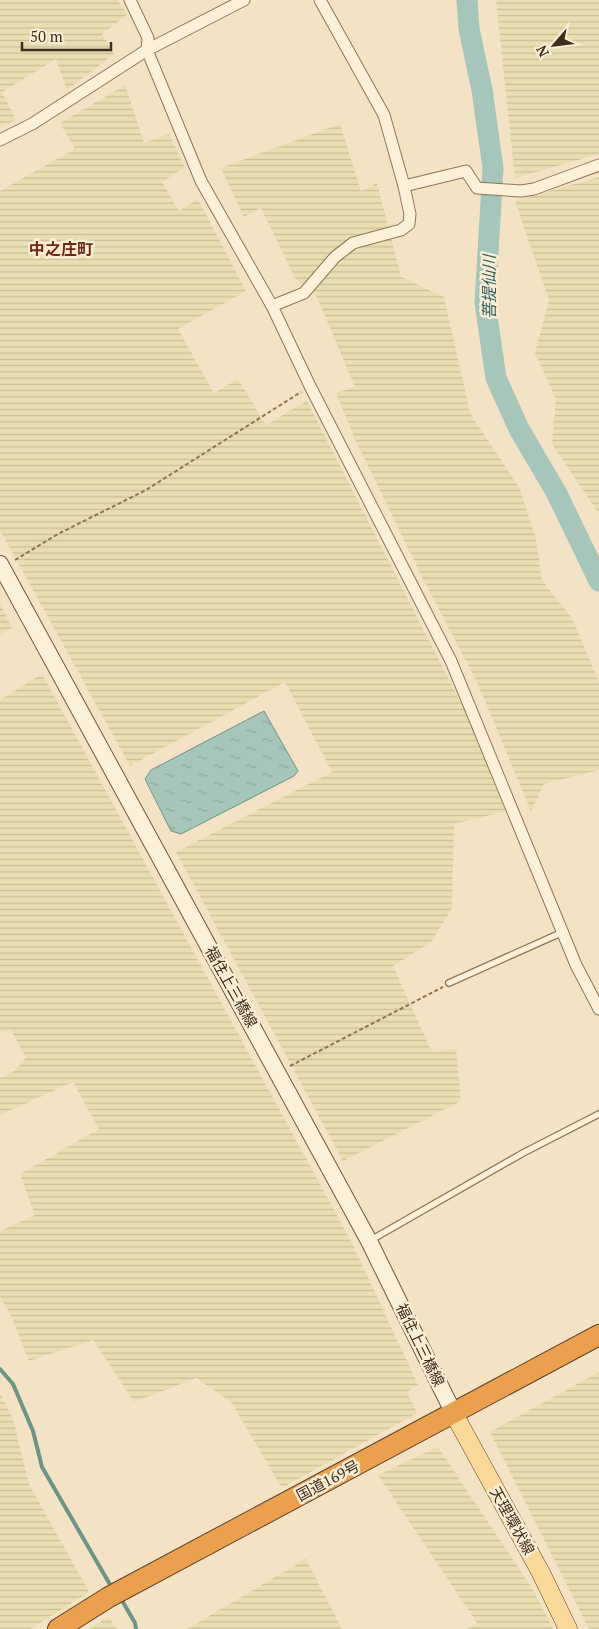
<svg xmlns="http://www.w3.org/2000/svg" width="599" height="1629" font-family="'PT Serif','Noto Sans JP',serif">
<style>
.farmland{fill:url(#farmland-rules)}
.water{fill:url(#water-ripples);stroke:#6b9589}
.lines{fill:none;stroke-linecap:round;stroke-linejoin:round}
.stream{stroke:#6b9589;stroke-width:4}
.river{stroke:#a6c5bb;stroke-width:21}
.lane-casing{stroke:#907458;stroke-width:8}
.street-casing{stroke:#907458;stroke-width:13}
.secondary-casing{stroke:#72553b;stroke-width:18}
.primary-casing{stroke:#5d422c;stroke-width:19}
.highway-casing{stroke:#5d422c;stroke-width:22}
.path{stroke:#907458;stroke-width:2;stroke-dasharray:4 2.5;stroke-linecap:butt}
.lane{stroke:#fcf0d8;stroke-width:5.5}
.street{stroke:#fcf0d8;stroke-width:11}
.secondary{stroke:#fcf0d8;stroke-width:16}
.primary{stroke:#f9d898;stroke-width:18}
.highway{stroke:#eaa04c;stroke-width:20}
.labels{text-anchor:middle;stroke-width:5;stroke-linejoin:round;paint-order:stroke}
.street-label{font-size:15px;fill:#3e2c1d;stroke:#f9edd4}
.neighbourhood-label{font-size:16px;font-weight:bold;fill:#702718;stroke:#f9edd4}
.water-label{font-size:16px;font-style:italic;fill:#2b5f5a;stroke:#f9edd4}
</style>
<defs>
<pattern id="farmland-rules" width="6" height="5" patternUnits="userSpaceOnUse" patternTransform="scale(1.25)"><rect width="6" height="5" fill="#e9deb0"/><path d="M0 2.5h6" fill="none" stroke="#c9bf97"/></pattern>
<pattern id="water-ripples" width="26" height="14" patternUnits="userSpaceOnUse" patternTransform="scale(1.25)"><rect width="26" height="14" fill="#a6c5bb"/><path d="M2 4q2-2 4 0t4 0M15 11q2-2 4 0t4 0" fill="none" stroke="#90a9a0"/></pattern>
</defs>
<rect width="100%" height="100%" fill="#f3e3c4"/>
<g class="farmland">
<polygon points="0,0 117,0 128,14 102,34 114,54 67,90 56,59 2,92 16,120 0,127"/>
<polygon points="496,0 599,0 599,154 515,178"/>
<polygon points="125,85 144,143 169,134 185,167 162,182 179,211 198,199 246,291 178,329 214,393 238,379 266,425 307,401 467,715 506,811 454,824 452,908 431,942 393,966 432,1052 456,1049 461,1101 343,1161 176,852 332,772 285,682 130,766 0,530 0,191 75,149 60,123"/>
<polygon points="340,124 361,191 377,183 401,277 444,297 470,413 520,489 536,539 542,580 573,620 599,682 599,770 544,784 531,811 477,682 422,577 355,439 336,393 355,387 317,297 295,278 261,208 244,217 221,168"/>
<polygon points="599,177 599,514 552,444 556,399 535,353 549,300 515,201"/>
<polygon points="0,603 12,628 0,634"/>
<polygon points="42,674 351,1241 418,1385 407,1392 417,1413 282,1488 231,1402 196,1378 134,1402 93,1340 29,1361 12,1318 0,1296 0,1231 35,1215 20,1174 99,1129 73,1082 0,1115 0,1078 16,1070 26,1058 11,1030 0,1032 0,700"/>
<polygon points="599,1372 599,1629 589,1629 490,1432"/>
<polygon points="0,1393 13,1419 29,1484 89,1592 30,1629 0,1629"/>
<polygon points="438,1447 532,1588 553,1629 467,1629 477,1623 378,1475"/>
<polygon points="306,1559 342,1629 187,1629"/>
<polygon points="109,1617 117,1629 89,1629"/>
</g>
<polygon class="water" points="264,711 298,771 294,776 181,834 171,831 145,779 151,770"/>
<g class="lines">
<g class="stream">
<polyline points="0,1369 13,1384 33,1431 42,1467 112,1588"/>
<polyline points="120,1597 135,1623 136,1629"/>
</g>
<polyline class="river" points="467,0 469,29 482,90 493,168 485,303 496,378 519,429 556,492 599,581"/>
<defs>
<g id="lane">
<polyline points="449,983 563,932"/>
<polyline points="371,1240 523,1153 599,1114"/>
</g>
<g id="street">
<polyline points="130,0 148,38 147,50 201,181 272,306 310,386 451,661 576,965 599,1009"/>
<polyline points="0,140 32,124 147,50 244,0"/>
<polyline points="404,186 466,171 477,188 521,191 534,189 599,165"/>
<polyline points="272,306 304,293 335,257 353,243 401,230 409,224 410,214 404,186 384,115 320,0"/>
</g>
<polyline id="secondary" points="0,564 369,1241 454,1414"/>
<polyline id="primary" points="454,1414 541,1573 568,1629"/>
<polyline id="highway" points="58,1629 109,1597 599,1335"/>
</defs>
<use href="#lane" class="lane-casing"/>
<use href="#street" class="street-casing"/>
<use href="#secondary" class="secondary-casing"/>
<use href="#primary" class="primary-casing"/>
<use href="#highway" class="highway-casing"/>
<g class="path">
<polyline points="15,560 58,534 146,490 301,392"/>
<polyline points="290,1066 443,987"/>
</g>
<use href="#lane" class="lane"/>
<use href="#street" class="street"/>
<use href="#secondary" class="secondary"/>
<use href="#primary" class="primary"/>
<use href="#highway" class="highway"/>
</g>
<g class="labels">
<g class="street-label">
<text transform="translate(231 987) rotate(61)" y="5">福住上三橋線</text>
<text transform="translate(420 1345) rotate(64)" y="5">福住上三橋線</text>
<text transform="translate(328 1481) rotate(-28)" y="5">国道169号</text>
<text transform="translate(512 1521) rotate(61)" y="5">天理環状線</text>
</g>
<g class="neighbourhood-label">
<text x="61" y="255">中之庄町</text>
</g>
<g class="water-label">
<text transform="translate(489 287) rotate(-90)" y="6">菩提仙川</text>
</g>
</g>
<g transform="translate(554 45) rotate(242)" stroke="#f9edd4" stroke-width="4" paint-order="stroke">
<path d="M0-4L9 19L0 12L-9 19Z" fill="#3e2c1d"/>
<text y="-8" font-size="14" font-weight="bold" text-anchor="middle" fill="#3e2c1d">N</text>
</g>
<path d="M22 42v8h89v-8" fill="none" stroke="#3e2c1d" stroke-width="2.5"/>
<text x="30" y="42" font-size="15" fill="#3e2c1d" stroke="#f9edd4" stroke-width="4" paint-order="stroke">50 m</text>
</svg>
